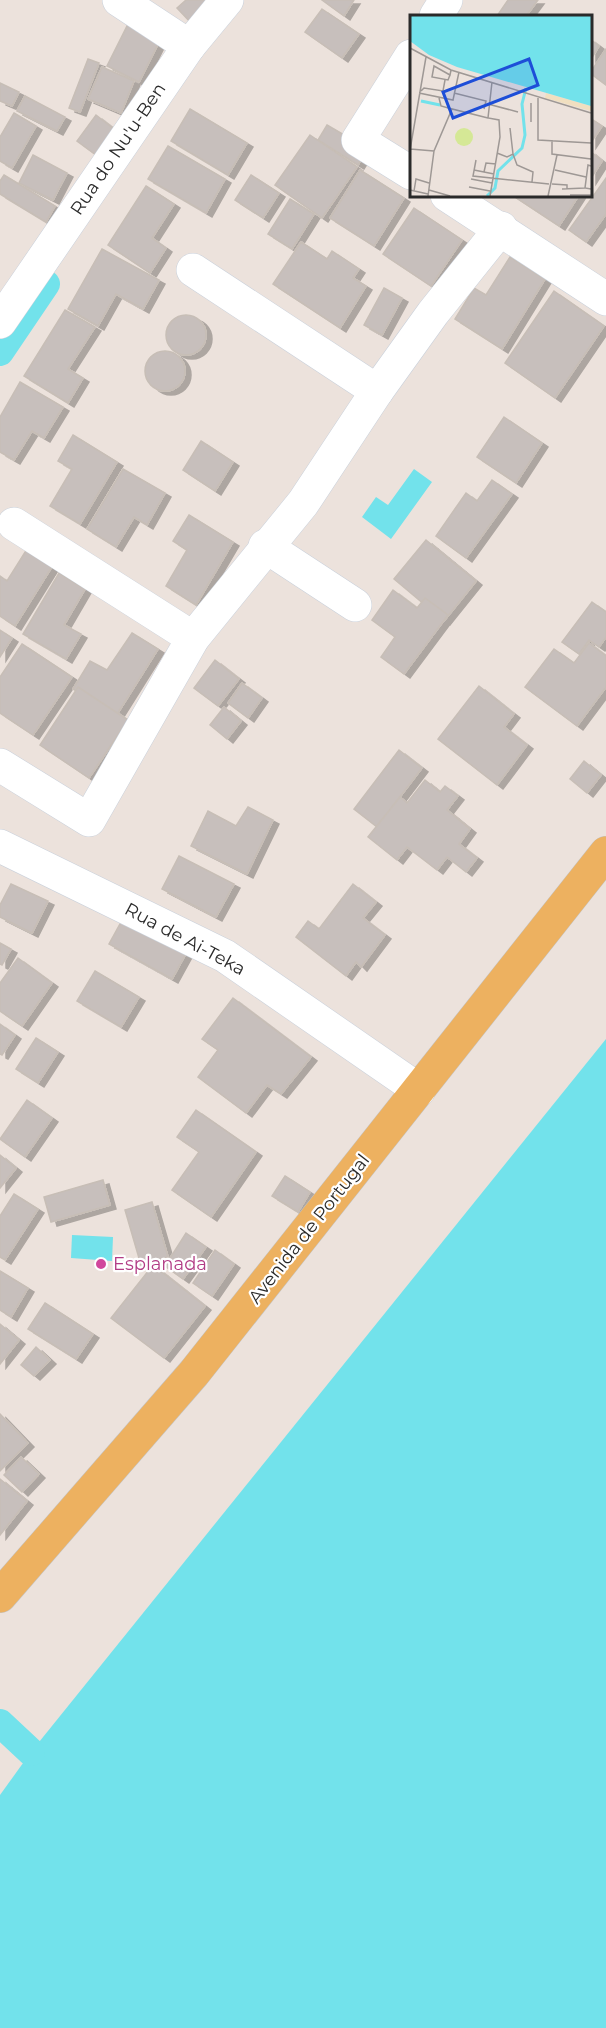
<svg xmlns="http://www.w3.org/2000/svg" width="606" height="2028" font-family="Montserrat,sans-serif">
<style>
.water{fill:#72e2eb}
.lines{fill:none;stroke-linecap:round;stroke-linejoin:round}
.canal{stroke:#72e2eb;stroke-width:28}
.building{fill:#c7bfbc;stroke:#c7beb6;stroke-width:1.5;filter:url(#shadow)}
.minor-casing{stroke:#cad1db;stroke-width:34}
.major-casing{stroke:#c3c3c3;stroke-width:34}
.minor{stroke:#fff;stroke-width:33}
.major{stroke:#edb160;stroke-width:33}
.hotel-dot{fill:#d1479c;stroke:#fff;stroke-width:2}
.labels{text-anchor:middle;stroke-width:4.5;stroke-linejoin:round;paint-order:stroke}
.street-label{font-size:18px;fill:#2a2a2a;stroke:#fff}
.hotel-label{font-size:18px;fill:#b23c85;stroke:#fff;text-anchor:start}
.inset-river{fill:none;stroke:#72e2eb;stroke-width:3}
.inset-road{fill:none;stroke:#9e9895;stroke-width:1.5}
.view{fill:#1d4ed8;fill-opacity:0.15;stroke:#1d4ed8;stroke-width:3}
.inset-edge{fill:none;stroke:#2a2a2a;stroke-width:3}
</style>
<defs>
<filter id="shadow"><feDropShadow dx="6" dy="4" stdDeviation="0" flood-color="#0004"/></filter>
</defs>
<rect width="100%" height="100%" fill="#ece2dc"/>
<g class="water">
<polygon points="414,469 432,482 391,539 362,517 376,497 388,505"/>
<polygon points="606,1039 606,2028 0,2028 0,1795 31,1752"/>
<polygon points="72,1235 113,1237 112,1261 71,1258"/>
</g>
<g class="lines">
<g class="canal">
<polyline points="0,352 46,284"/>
<polyline points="0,1723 31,1752"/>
</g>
</g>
<g class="building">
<polygon points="186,0 216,0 192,24 177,8"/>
<polygon points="322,0 354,0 344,16"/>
<polygon points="508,0 538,0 526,16 497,16"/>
<polygon points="322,9 359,34 342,58 305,32"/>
<polygon points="130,20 162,36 139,82 107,66"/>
<polygon points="590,39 599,46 590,61"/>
<polygon points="606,49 606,85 590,73"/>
<polygon points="88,59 99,63 80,112 69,108"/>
<polygon points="102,67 134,81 121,113 88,99"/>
<polygon points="0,83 19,92 12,106 0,101"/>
<polygon points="25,96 65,117 57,131 17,111"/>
<polygon points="190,109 247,143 228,175 171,141"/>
<polygon points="14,113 36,126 12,168 0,161 0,137"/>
<polygon points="96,115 119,133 100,158 77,141"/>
<polygon points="590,118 602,126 590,144"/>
<polygon points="327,125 368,149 358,165 318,140"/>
<polygon points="310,135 357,167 322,218 275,185"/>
<polygon points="168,146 225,179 206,213 148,179"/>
<polygon points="590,151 602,161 590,180"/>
<polygon points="33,155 67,173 53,200 19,183"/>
<polygon points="360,170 404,198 374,246 330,218"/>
<polygon points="4,175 55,206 46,222 0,194 0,181"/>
<polygon points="251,175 279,193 263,218 235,200"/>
<polygon points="606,178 606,214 586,242 569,230"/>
<polygon points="146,186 174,204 152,238 166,248 150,273 108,245"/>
<polygon points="512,195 579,195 559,226"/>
<polygon points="290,199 314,214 292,249 268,234"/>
<polygon points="414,208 462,240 431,286 383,254"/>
<polygon points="301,242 327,259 332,251 359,269 353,278 366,286 340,328 273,284"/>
<polygon points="102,249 159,280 143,309 116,294 98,326 68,309"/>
<polygon points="510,257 545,279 502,349 455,319 474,288 486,295"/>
<polygon points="384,288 402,298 382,335 364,325"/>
<polygon points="554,291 604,326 555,398 505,363"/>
<polygon points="65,310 95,327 68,369 83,378 68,403 24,376"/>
<circle cx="186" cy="335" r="20"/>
<circle cx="165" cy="371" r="20"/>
<polygon points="20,382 63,407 44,438 32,431 14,460 0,452 0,417"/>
<polygon points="504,417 542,443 516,483 477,457"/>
<polygon points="73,435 117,462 80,524 50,506 72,469 58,461"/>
<polygon points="201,441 233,462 215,491 183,470"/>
<polygon points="123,469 165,493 147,525 134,517 116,547 87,529"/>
<polygon points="492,480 512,494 466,558 436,536 466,493 477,501"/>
<polygon points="189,515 233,542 196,605 166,586 187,550 173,541"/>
<polygon points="426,540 476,581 444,621 394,579"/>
<polygon points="27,549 53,565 15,626 0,616 0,576 7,581"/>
<polygon points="59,573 85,589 64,625 81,634 66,659 23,634"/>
<polygon points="393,590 417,608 425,598 448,615 404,674 381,657 395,637 372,620"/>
<polygon points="592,602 606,612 606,637 599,647 589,640 579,654 562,642"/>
<polygon points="0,630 12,638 0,657"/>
<polygon points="132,633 158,649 116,716 73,689 90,661 107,670"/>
<polygon points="589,643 606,656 606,687 577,726 525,687 554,649 574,663"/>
<polygon points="22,644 72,677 33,735 0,713 0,677"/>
<polygon points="215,660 239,679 218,706 194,688"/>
<polygon points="242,683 262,698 248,718 228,703"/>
<polygon points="479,686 514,714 504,727 527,745 497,785 438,739"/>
<polygon points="78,687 128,720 89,778 40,745"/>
<polygon points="224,707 241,721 227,739 210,725"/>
<polygon points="399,750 422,768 377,827 354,809"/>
<polygon points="584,761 601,775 587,793 570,779"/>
<polygon points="425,780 440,792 445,786 458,796 447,810 470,829 459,844 477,858 466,872 447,857 437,870 407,847 397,860 368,837 400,797 407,803"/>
<polygon points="248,807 273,820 247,874 191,846 208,811 236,826"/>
<polygon points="179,856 234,884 216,917 162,889"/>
<polygon points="11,884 48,901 32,933 0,917 0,905"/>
<polygon points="353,884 376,902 363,918 385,935 361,967 356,962 346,976 296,937 308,921 319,929"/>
<polygon points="126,913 189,948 172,979 109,944"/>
<polygon points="0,943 11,949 2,965 0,964"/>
<polygon points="18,958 52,983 22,1026 0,1011 0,983"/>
<polygon points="95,971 139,997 121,1027 77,1001"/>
<polygon points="233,998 311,1057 281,1094 267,1085 246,1113 198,1077 218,1050 202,1039"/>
<polygon points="0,1024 15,1035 2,1055 0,1054"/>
<polygon points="36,1038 58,1052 38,1083 16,1069"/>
<polygon points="27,1100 52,1118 25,1157 0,1139"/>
<polygon points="196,1110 256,1152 211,1217 172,1190 199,1152 177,1137"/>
<polygon points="0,1155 16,1168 0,1188"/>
<polygon points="285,1176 310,1192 298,1212 272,1196"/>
<polygon points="103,1180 110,1205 51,1222 44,1197"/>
<polygon points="14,1194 38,1209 5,1260 0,1257 0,1216"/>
<polygon points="152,1202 168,1257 141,1265 125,1210"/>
<polygon points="186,1233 206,1247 183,1279 165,1266"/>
<polygon points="215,1250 234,1264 212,1296 193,1283"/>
<polygon points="153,1265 205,1306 164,1358 111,1318"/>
<polygon points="0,1271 28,1288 11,1317 0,1310"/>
<polygon points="45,1303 93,1334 76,1359 28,1329"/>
<polygon points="0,1324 19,1340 0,1364"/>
<polygon points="36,1347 50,1360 34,1376 21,1365"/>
<polygon points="0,1414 28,1443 0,1471"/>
<polygon points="21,1457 39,1474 22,1492 4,1475"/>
<polygon points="0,1479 27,1501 0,1535"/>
</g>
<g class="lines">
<defs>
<g id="minor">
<polyline points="436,16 446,0"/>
<polyline points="189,46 227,0"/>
<polyline points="411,56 358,140 411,173"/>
<polyline points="447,195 606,299"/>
<polyline points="193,270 377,391"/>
<polyline points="0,322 189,46 119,0"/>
<polyline points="14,524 193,638"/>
<polyline points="265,546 355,605"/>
<polyline points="0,765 89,820 193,638 303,503 377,391 433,313 501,228"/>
<polyline points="0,846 225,956 419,1090"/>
</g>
<polyline id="major" points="0,1596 194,1373 606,853"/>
</defs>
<use href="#minor" class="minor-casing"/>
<use href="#major" class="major-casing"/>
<use href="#minor" class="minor"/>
<use href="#major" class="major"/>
</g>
<circle class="hotel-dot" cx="101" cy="1264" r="6"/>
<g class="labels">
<g class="street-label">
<text transform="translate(118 149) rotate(-56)" y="6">Rua do Nu'u-Ben</text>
<text transform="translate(185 939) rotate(28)" y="6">Rua de Ai-Teka</text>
<text transform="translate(309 1229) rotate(-52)" y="6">Avenida de Portugal</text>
</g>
<g class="hotel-label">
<text x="113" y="1270">Esplanada</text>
</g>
</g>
<g transform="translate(410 15)">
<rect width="182" height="182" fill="#ece2dc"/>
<path d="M136,78l45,13v5l-46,-13z" fill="#f0dfc0"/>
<path d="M45 122a9 9 0 1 1 18 0a9 9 0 1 1-18 0Z" fill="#d5e896"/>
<path d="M0,1h181v90l-134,-39 -28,-12 -19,-14z" fill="#72e2eb"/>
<path class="inset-river" d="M11,86l19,4M77,181l8,-8 3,-17 24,-23 3,-13 -3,-31 4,-16"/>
<path class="inset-road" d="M0,33l41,22 140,43M40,60l-2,5 -16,-3 2,-11 16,9 1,-5M11,76l3,-3 19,3 2,-11M9,78l34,7 6,-28M44,78l32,8 -2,8M29,83l2,8 11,3M128,83v42l53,3M78,89l30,8M121,107v-19M100,113l3,26M142,125v14l39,5M0,134l24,2M0,135l16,-93M87,138l10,4 6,-3 4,11 16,7 -1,10M66,145l-3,16 76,8M181,151l-3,-1 -3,23 6,1M64,155l20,4M145,155l31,7M74,157l2,-9 10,1M61,164l21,4M142,169l15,1v4M59,172l21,4M152,174l23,-1M0,175l18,4M19,175l21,6M4,176l2,-12 13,4M160,180h21M18,181l6,-45 18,-42 36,9M80,181l10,-59 -1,-17 -11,-2 4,-36M138,181l9,-41"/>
<path class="view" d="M119,44l9,26 -85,33 -10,-26z"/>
<rect width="182" height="182" class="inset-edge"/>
</g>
</svg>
